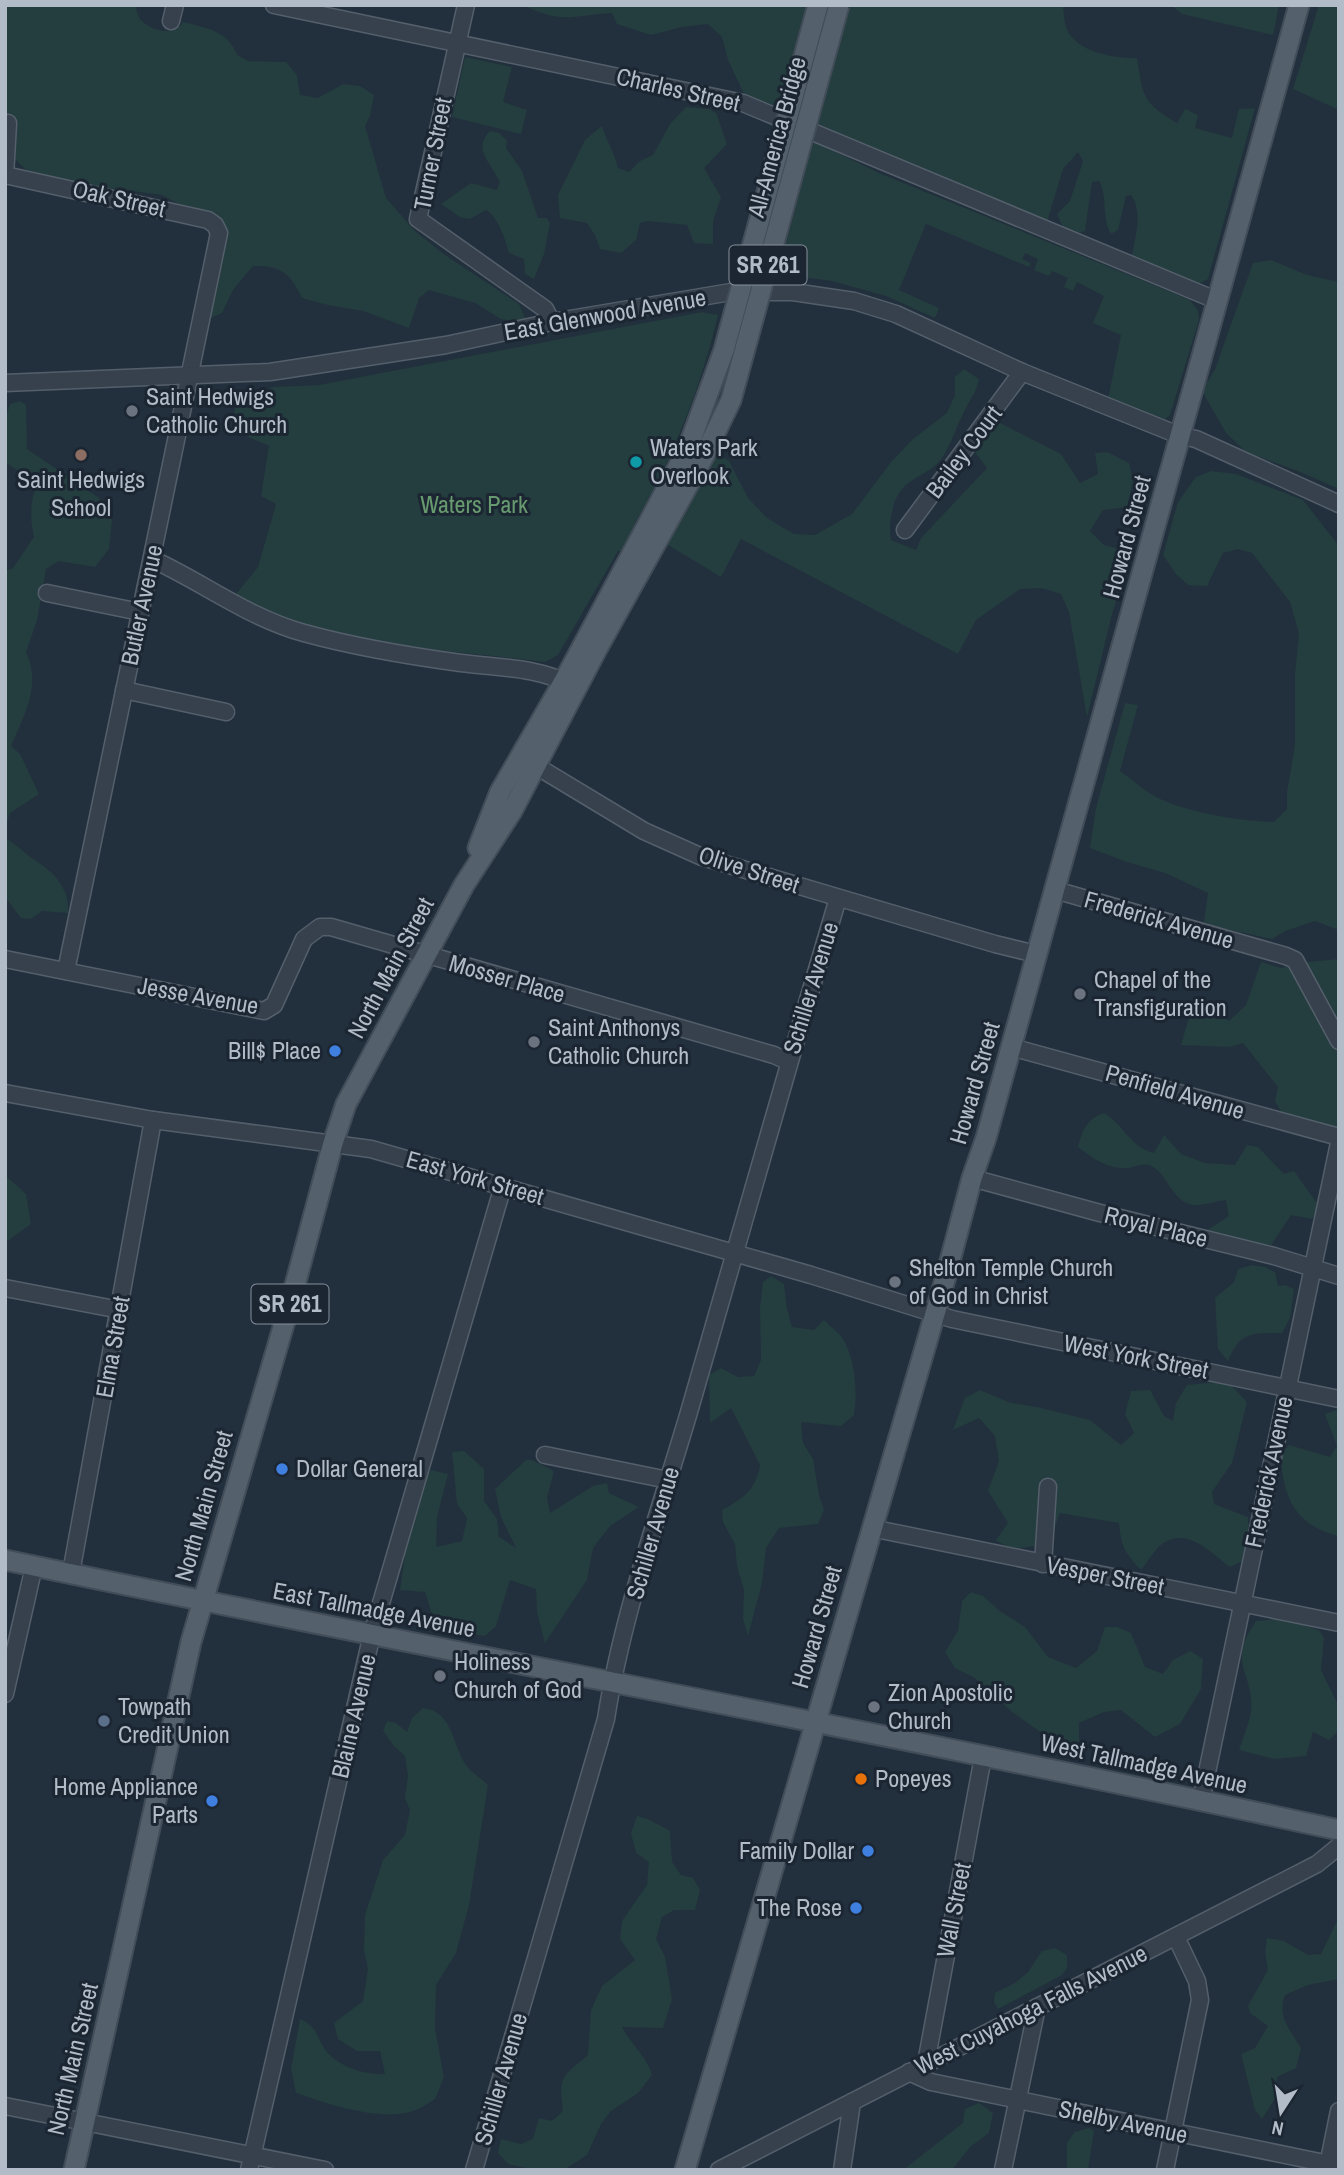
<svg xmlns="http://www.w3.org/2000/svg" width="1344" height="2175" font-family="'Archivo Narrow',sans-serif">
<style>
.green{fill:#243d3e}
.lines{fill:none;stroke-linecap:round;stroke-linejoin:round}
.minor-casing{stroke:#545f6b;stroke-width:19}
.major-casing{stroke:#424d59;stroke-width:23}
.minor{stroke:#36414d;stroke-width:16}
.major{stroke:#54616d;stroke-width:19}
.major-bridge-casing{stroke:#424d59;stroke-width:23;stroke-linecap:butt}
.major-bridge{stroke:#54616d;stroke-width:19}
.worship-dot{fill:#6b7280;stroke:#1b2632;stroke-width:2.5}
.education-dot{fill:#8d6e63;stroke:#1b2632;stroke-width:2.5}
.culture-dot{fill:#0f9aa8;stroke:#1b2632;stroke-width:2.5}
.shop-dot{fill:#3f7fe0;stroke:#1b2632;stroke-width:2.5}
.service-dot{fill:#5c6f8a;stroke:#1b2632;stroke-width:2.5}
.food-dot{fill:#e8710a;stroke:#1b2632;stroke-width:2.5}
.labels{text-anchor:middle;stroke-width:6;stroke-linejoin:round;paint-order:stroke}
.shield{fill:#1b2632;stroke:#858f9b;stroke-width:2}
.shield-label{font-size:23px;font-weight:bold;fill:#b2bcc8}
.street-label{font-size:24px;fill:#b2bcc8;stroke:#1b2632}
.poi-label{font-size:24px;fill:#b2bcc8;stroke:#1b2632;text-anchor:start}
.park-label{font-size:24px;fill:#689a6f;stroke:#1b2632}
</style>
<rect width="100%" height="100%" fill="#22303d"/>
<g class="green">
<path d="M5,5h130c2,5 3,13 7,16 11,11 32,15 41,1 23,6 45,8 54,33l11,6 38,1 11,13 3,20 18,3 25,-14 17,2 14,9 -4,21 -5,10 21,72 29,33 30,24 74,49 6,14 -6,4 -18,-3 -26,-16 -46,-13 -10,8 -10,30 -46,-17 -35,-6 -26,-7c-12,-25 -21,-33 -49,-32l-20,24 -11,23 -18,8 10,-46 10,-19 -5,-23 -11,-13 -46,-25 -96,-13 -41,-13 -12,-12 -8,1z"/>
<path d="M523,5h283l-25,94 -8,17 -28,-20 -17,-36 -6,-23 -14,-13 -26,3 -31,8 -34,-11 -5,-11c-41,3 -51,11 -89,-8z"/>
<path d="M849,5h214c1,10 1,20 6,28 13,21 47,25 68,25 6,39 5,44 40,65l8,-14 13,6 -3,13 37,10 7,-29 16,-1 -47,171 -10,5 -18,-8 -35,-9 -13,-11c3,-18 11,-45 -1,-61l-5,1 -8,34 -7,4c-10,-17 -3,-37 -12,-53l-7,1 -7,49 -10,3 -11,-4 -7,-16 13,-13 13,-40 -5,-9 -15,17 -16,53 -230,-94z"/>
<polygon points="1171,5 1279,5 1273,35 1182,14"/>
<polygon points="1319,5 1339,5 1339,110 1293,89"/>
<polygon points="465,57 512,67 503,102 527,110 521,134 452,117"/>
<path d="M686,107l23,2 7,4 11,31 -23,24 17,29 -8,24v23l-19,-1 -7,-18 -39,-4 -8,2 -4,17 -15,13 -21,-4 -5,-14 -8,-12 -27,-5 -2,-23 27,-55 17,-14c4,14 13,27 16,42l11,4 11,-11 13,-6 17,-31z"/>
<path d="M490,131l9,2 8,8 -1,7 16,23 16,47h9l3,5 -6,31 -10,25 -9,-5 -1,-15 -15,-6c-4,-14 -10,-35 -23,-43l-16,9 -10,-2 -19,-13 30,-21 26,7 3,-8c-9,-19 -28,-33 -10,-51z"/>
<polygon points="813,141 879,173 1190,300 1198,311 1199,320 1170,415 1165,419 1108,399 1121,335 1093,323 1104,296 1077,282 1073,291 1064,287 1068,278 1052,271 1049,276 1034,270 1038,259 1025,253 1022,259 1031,263 1029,267 926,224 899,290 939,308 935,318 886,296 832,281 778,274"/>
<polygon points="1271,260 1307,275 1339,282 1339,489 1298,471 1246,452 1226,433 1202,391 1215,369 1253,263"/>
<path d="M702,312l16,3c-17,73 -45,143 -83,208l-2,9 -12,19h-3l-60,104 -13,7c-88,-11 -182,-15 -266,-46 -15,-5 -29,-14 -43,-22l22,-27 18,-63 -15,-8 8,-50 -30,-13 -6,-12 3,-21 37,-13 46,-2z"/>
<path d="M964,369l15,10c-3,14 -7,17 -13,29 -9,16 -14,35 -24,50 -9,13 -24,17 -35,26 -15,12 -19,39 -16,56l25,10 5,-12 66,-70 -15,-20 22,-30 8,6 59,30 19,29 18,-9 -3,-21 12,-1 22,11 4,18 -6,26 -24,3 -13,21 14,14 27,7 -20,66 -24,99 -18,-105 -8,-18 -19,-6 -22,1 -44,31 -18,34 -217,-115 -20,38 -63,-38 50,-91 21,13 19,37 19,20 27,16 21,1 37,-21 40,-53 21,-22 34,-26 8,-18v-18z"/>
<path d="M20,401l6,4 1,44 72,49 13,22 -3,29 -14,18 -36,-6 -13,8 -9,51 -11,32c16,33 -2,63 -15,94l9,8 19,40 -29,19 -5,15v-257l8,-3 21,-31c-4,-18 -4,-31 1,-48l-18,-19 -12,-8v-42l5,-16z"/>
<path d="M1211,471l25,3 67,26 36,46v384l-24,-9 -30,10 -13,8 -55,-12 -13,-5 4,-29 -43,-20 -38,-11 -37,-14 6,-40 29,-105 13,2 -18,66c10,7 20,16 31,23 30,18 88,27 123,28l13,-13v-17l8,-47v-71l4,-41 -9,-31 -38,-49 -14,-4 -15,4 -16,33 -19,-1 -12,-11 -13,-19 15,-53 18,-25z"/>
<path d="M5,838c11,6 18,14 28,21 20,12 37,29 35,54l-26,-2 -11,8 -10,-1 -16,-21z"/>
<polygon points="1339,959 1339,1166 1327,1129 1283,1115 1275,1101 1278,1087 1243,1043 1230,1047 1181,1045 1192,1007 1210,1008 1229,1021 1246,1005 1261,962 1281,968 1307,962"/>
<path d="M1104,1113c21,12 25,34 50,40l10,-18 17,19 24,9 30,2 12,-20 11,2 26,27 10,-3 25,35 -7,13 -21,-4 -20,30 -28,-3 -39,-10 25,-16 -3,-16c-10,1 -24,6 -33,5 -22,-3 -26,-34 -44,-40 -7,-2 -14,2 -21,3 -19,2 -36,-10 -50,-21 5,-17 8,-28 26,-34z"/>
<polygon points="5,1175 26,1194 31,1224 6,1242"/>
<path d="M1252,1265l13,2 10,5 3,14 7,-1 9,4 -4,29 -8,15c-29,0 -42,-2 -54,28l-10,-12 -3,-51 19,-16 4,-13z"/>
<path d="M771,1276l13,8 3,25 5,18 22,3 10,-10c5,5 12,11 17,16 14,19 17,57 13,79l-13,11 -40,-4 2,21 10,16 6,36 5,15 -6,14 -39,4 -13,20 -4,35 -14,53 -5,-17 1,-29 -7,-24 -2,-22 -12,-22 -1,-12c22,-12 33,-19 38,-45l-29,-57 -21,15 -1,-48 12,-7 17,9 16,-1 7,-16 -1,-53 3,-25z"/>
<path d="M1227,1381l20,21 -15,61 -20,29 2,12 34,13 1,23 -4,20 -15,7c-19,-14 -43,-41 -68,-23 -8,6 -14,18 -21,26 -16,-17 -20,-23 -22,-47l-59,-10 -11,30c-21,3 -34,11 -53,-3l12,-17 -20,-32 11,-30 -4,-25 -16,-18 -26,12 12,-32 15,-8 31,13 26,4 53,13 31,25 13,-12 -9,-19 6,-23 19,-1 14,26 9,5 3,-18 11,-18z"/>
<path d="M1339,1409v127c-44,-10 -57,-40 -58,-82l8,-9 41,12 7,-11 -12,-32z"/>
<path d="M464,1451l20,18v32l13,18 2,18 17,11 -15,-31 -6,-28 31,-29h6l22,11 -7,27 3,15 43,-27 14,-3 2,10 30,14 -29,19 -17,22 -6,32 -42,63 -8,-31 -1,-23 -26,-9 -14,46 -11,10 -22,-3 -30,-15 -8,-26 -25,-2c7,-42 7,-84 31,-120l17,4 -11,43 -1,30 26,-6 5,-23 -10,-14 -5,-52z"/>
<polygon points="971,1592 983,1596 1000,1611 1025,1627 1048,1657 1076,1668 1097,1651 1105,1627 1117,1627 1131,1633 1145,1667 1163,1674 1173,1660 1190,1651 1203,1659 1201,1689 1180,1724 1155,1737 1121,1710 1104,1712 1079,1723 1079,1747 1067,1754 1046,1736 1012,1712 975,1678 955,1668 945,1652 958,1631 962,1601"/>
<path d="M1287,1618l33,13 4,7 -3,32 18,37v23l-10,10 -16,-8 -7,24 -32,3 -35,-9c4,-12 10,-26 12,-38 4,-41 -26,-46 5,-91z"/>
<path d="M423,1708c29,3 29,34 41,54 5,9 17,16 24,23l-19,120 -13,48 -20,32 -1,44 9,48 -9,22c-6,4 -12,8 -19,11 -33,13 -88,-6 -120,-17l-5,-24 9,-50c20,9 15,19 28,34 13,15 39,22 57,21l-5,-23h-23l-19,-12 -4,-16 29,-22 5,-32 -4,-19 1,-35 18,-55 22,-25 5,-25 -5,-12 3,-22 -3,-20 -11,-10 -11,-15 4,-10 9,2 11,9 5,-14z"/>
<path d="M637,1816l11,3 22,12 2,31 9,13 12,3 7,12 -5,20h-21l-12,7 -6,22 9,18 7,42 -9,29 -41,-1c9,17 25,30 30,48l-14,18 -27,18 -10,13 -14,31 -23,15h-29l-27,-6 -10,-11 3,-14 20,5 12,-5 6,-21 13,3 11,-10c-5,-35 -1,-34 25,-56l3,-45 11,-24 33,-26 -15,-21 2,-18 25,-36 2,-23 -13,-9 -5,-20z"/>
<path d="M1339,1917v62l-31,6 -23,10c-8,22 5,35 16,53l-5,20 -19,9 -1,20 -14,22 -7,-9 -14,-56 14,-6 13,-22 -18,-13 -2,-7 20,-36 -3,-18 2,-14 17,3 24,14 13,-1z"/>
<polygon points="1055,1948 1067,1955 1067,1968 1062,1975 998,2009 994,2002 995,1993 1015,1983 1028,1972 1042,1951"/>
<polygon points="979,2103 993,2113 989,2133 970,2147 952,2170 903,2170 963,2123 965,2109"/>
<polygon points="1089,2128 1094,2131 1088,2170 1067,2170 1067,2143 1075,2132"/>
</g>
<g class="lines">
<defs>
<g id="minor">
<polyline points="274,5 743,103 1218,301"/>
<polyline points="466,5 418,219 545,309 552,322"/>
<polyline points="171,21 175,5"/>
<polyline points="5,175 208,220 215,225 219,233 66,971"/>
<polyline points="5,176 8,123"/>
<polyline points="5,383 270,372 446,345 552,322 731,292 793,292 854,301 896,314 1022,372 1181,436 1196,439 1339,504"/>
<polyline points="905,530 1022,372"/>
<path d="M152,559c52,24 97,59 152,74 51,14 105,23 157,30 40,5 77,4 113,23"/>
<polyline points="47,593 140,612"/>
<polyline points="124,690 226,712"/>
<polyline points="528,761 644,831 702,857 995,944 1036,954"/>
<polyline points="1055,890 1286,956 1295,960 1339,1041"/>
<polyline points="5,959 264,1011 274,1005 304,939 320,927 331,927 774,1055 789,1062"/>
<polyline points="1011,1047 1339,1137"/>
<polyline points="5,1093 153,1120 371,1149 811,1275 952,1319 1339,1399"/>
<polyline points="972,1178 1100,1213 1274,1256 1339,1276"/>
<polyline points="5,1288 120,1310"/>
<polyline points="545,1455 668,1480"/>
<polyline points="871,1528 1339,1623"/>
<polyline points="1043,1564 1048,1487"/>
<polyline points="71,1573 153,1120"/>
<polyline points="5,1694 34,1566"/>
<polyline points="1201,1801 1339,1143"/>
<polyline points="926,2063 983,1757"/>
<polyline points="909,2072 931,2082 1339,2166"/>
<polyline points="5,2106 325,2170"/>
<polyline points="249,2170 372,1634 503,1186"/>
<path d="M474,2170l132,-451c16,-104 53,-205 83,-307 49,-171 98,-343 149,-514"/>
<polyline points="719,2170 1317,1864 1339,1846"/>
<polyline points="842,2170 852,2102"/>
<polyline points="1003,2170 1037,2007"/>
<polyline points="1165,2170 1200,2000 1197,1981 1176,1937"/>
<polyline points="1327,2170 1339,2111"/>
</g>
<g id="major">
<polyline points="478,848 500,792 564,681 656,509"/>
<path d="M5,1560c444,93 890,174 1334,270"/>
<polyline points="74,2170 191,1642 291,1300 333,1143 346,1104 464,885 512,811 597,649 671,516"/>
<polyline points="685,2170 946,1276 972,1178 986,1138 1299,5"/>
</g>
</defs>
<use href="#minor" class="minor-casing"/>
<use href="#major" class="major-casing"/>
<use href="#minor" class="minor"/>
<use href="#major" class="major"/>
<defs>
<g id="major-bridge">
<polyline points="656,509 688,448 724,350 818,5"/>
<polyline points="671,516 704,456 731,400 839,5"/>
</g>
</defs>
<use href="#major-bridge" class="major-bridge-casing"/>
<use href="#major-bridge" class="major-bridge"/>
</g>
<g class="worship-dot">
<circle cx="132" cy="411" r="7"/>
<circle cx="1080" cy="994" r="7"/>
<circle cx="534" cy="1042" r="7"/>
<circle cx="895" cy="1282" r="7"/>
<circle cx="440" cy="1676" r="7"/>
<circle cx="874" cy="1707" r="7"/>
</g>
<circle class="education-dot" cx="81" cy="455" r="7"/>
<circle class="culture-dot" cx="636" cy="462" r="7"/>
<g class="shop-dot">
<circle cx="335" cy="1051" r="7"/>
<circle cx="282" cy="1469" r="7"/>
<circle cx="212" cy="1801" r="7"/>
<circle cx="868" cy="1851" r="7"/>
<circle cx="856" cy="1908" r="7"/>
</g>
<circle class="service-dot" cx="104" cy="1721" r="7"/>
<circle class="food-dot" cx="861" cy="1779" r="7"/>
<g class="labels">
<g class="shield">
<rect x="729.5" y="245.5" width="77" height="39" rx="5"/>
<rect x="251.5" y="1284.5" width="77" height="39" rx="5"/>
</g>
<g class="shield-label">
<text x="768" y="273">SR 261</text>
<text x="290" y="1312">SR 261</text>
</g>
<g class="street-label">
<text transform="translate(678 90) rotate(13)" y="8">Charles Street</text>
<text transform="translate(777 137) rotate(-75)" y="8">All-America Bridge</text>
<text transform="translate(433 154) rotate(-79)" y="8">Turner Street</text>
<text transform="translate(119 199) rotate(13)" y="8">Oak Street</text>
<text transform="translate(605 315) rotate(-10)" y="8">East Glenwood Avenue</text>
<text transform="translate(964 452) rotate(-53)" y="8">Bailey Court</text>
<text transform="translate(1127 537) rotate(-75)" y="8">Howard Street</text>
<text transform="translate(142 605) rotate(-78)" y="8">Butler Avenue</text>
<text transform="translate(749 870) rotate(18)" y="8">Olive Street</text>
<text transform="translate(1159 920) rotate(16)" y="8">Frederick Avenue</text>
<text transform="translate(391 968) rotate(-62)" y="8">North Main Street</text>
<text transform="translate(507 979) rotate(16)" y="8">Mosser Place</text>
<text transform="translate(811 988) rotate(-73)" y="8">Schiller Avenue</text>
<text transform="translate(198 996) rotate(10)" y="8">Jesse Avenue</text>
<text transform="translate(975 1083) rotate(-74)" y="8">Howard Street</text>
<text transform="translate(1175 1092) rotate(16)" y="8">Penfield Avenue</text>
<text transform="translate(475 1178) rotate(16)" y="8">East York Street</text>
<text transform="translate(1156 1227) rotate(14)" y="8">Royal Place</text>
<text transform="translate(113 1347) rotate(-80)" y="8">Elma Street</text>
<text transform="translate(1136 1357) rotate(11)" y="8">West York Street</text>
<text transform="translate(1269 1472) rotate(-78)" y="8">Frederick Avenue</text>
<text transform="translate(204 1506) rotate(-74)" y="8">North Main Street</text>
<text transform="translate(653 1533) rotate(-74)" y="8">Schiller Avenue</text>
<text transform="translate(1105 1576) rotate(11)" y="8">Vesper Street</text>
<text transform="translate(374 1610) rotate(11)" y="8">East Tallmadge Avenue</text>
<text transform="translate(817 1627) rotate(-74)" y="8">Howard Street</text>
<text transform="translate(354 1716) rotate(-77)" y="8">Blaine Avenue</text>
<text transform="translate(1144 1764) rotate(12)" y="8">West Tallmadge Avenue</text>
<text transform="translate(954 1910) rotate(-79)" y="8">Wall Street</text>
<text transform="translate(1031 2010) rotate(-27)" y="8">West Cuyahoga Falls Avenue</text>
<text transform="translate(73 2059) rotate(-77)" y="8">North Main Street</text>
<text transform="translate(501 2079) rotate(-74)" y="8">Schiller Avenue</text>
<text transform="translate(1123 2122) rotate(12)" y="8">Shelby Avenue</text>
</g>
<g class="poi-label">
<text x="146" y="405">Saint Hedwigs<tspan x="146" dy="28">Catholic Church</tspan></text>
<text x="650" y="456">Waters Park<tspan x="650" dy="28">Overlook</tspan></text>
<text x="81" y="488" text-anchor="middle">Saint Hedwigs<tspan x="81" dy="28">School</tspan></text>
<text x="1094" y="988">Chapel of the<tspan x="1094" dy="28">Transfiguration</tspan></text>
<text x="548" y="1036">Saint Anthonys<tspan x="548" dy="28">Catholic Church</tspan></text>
<text x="321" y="1059" text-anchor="end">Bill$ Place</text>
<text x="909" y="1276">Shelton Temple Church<tspan x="909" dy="28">of God in Christ</tspan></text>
<text x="296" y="1477">Dollar General</text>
<text x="454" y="1670">Holiness<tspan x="454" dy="28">Church of God</tspan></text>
<text x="888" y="1701">Zion Apostolic<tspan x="888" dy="28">Church</tspan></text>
<text x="118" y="1715">Towpath<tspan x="118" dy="28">Credit Union</tspan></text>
<text x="875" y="1787">Popeyes</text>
<text x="198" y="1795" text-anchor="end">Home Appliance<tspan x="198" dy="28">Parts</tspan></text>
<text x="854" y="1859" text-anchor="end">Family Dollar</text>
<text x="842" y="1916" text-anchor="end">The Rose</text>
</g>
<g class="park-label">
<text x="474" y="513">Waters Park</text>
</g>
</g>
<rect width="1344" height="2175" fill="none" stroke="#b2bcc8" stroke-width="14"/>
<g transform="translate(1281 2112) rotate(192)" stroke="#1b2632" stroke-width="5" paint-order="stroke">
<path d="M0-5L12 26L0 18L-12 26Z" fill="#b2bcc8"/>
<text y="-10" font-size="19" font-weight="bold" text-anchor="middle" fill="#b2bcc8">N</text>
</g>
</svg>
